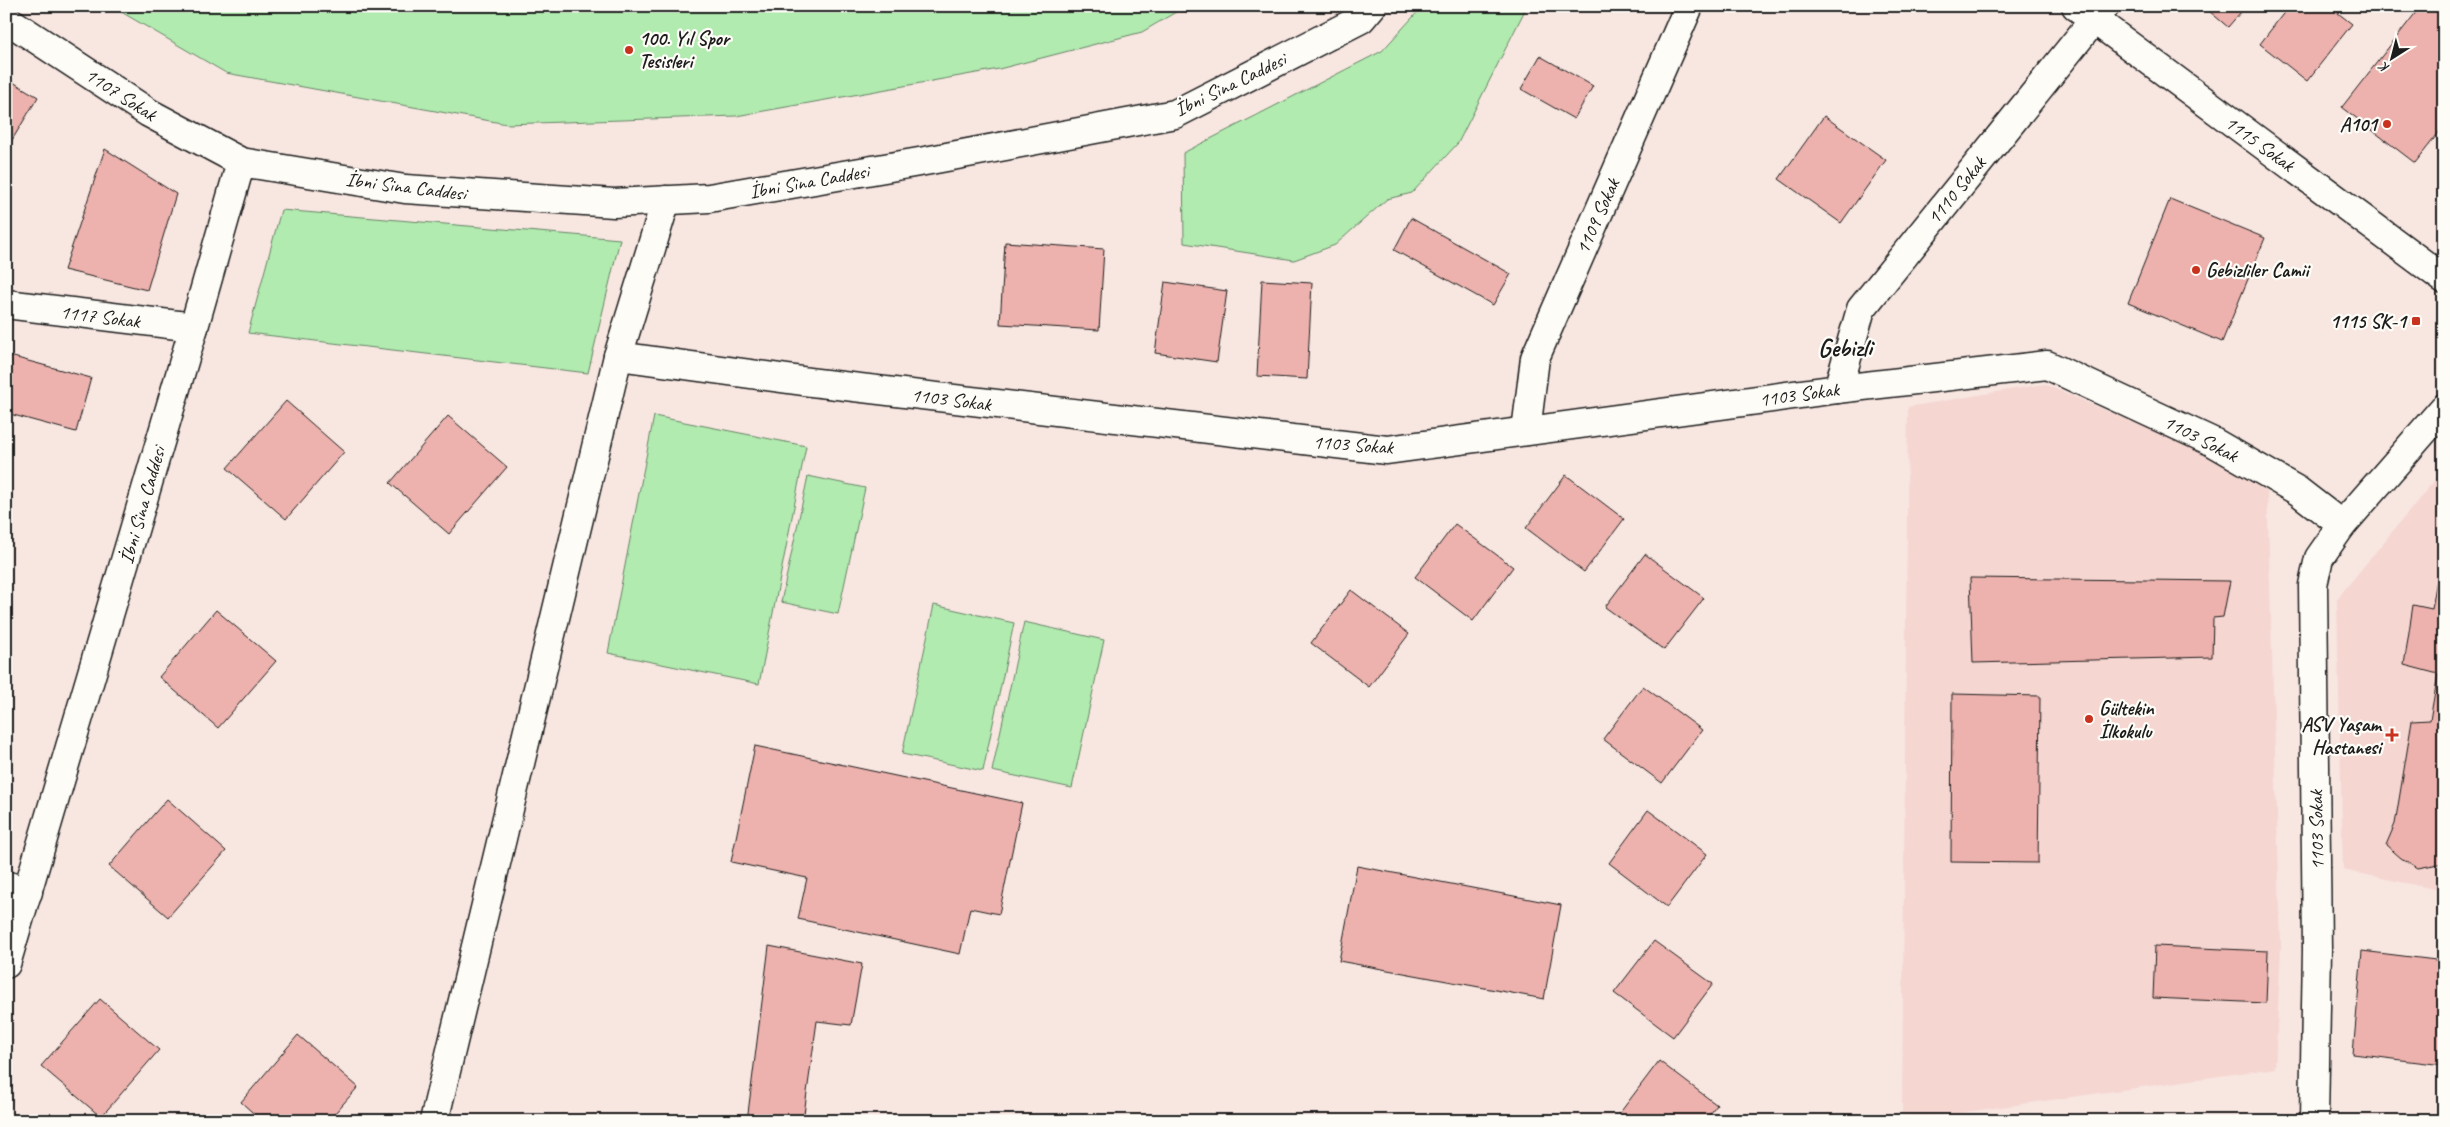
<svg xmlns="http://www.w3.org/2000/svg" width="2450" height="1127" font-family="Caveat,sans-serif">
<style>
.built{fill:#f5d6d1}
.green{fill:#b1ebaf;stroke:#668466}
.building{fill:#edb2ad;stroke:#1c1c1c}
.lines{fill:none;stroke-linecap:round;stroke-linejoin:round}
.minor-casing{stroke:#1c1c1c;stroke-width:31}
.minor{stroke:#fdfcf7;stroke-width:28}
.poi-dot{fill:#c8321e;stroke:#fdfcf7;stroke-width:2}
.labels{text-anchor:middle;stroke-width:4.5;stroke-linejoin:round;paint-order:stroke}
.poi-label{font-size:20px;font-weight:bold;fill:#1c1c1c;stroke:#fdfcf7;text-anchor:start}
.street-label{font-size:20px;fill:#1c1c1c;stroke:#fdfcf7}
.district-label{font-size:25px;font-weight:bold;fill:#1c1c1c;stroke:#fdfcf7}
</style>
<rect width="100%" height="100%" fill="#f8e6e1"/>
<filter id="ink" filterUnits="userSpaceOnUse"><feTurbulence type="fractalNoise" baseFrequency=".02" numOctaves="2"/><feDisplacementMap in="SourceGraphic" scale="10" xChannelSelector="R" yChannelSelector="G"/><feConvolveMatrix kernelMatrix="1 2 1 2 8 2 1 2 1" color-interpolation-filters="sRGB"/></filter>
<g filter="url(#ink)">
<g class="built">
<polygon points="2044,384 2205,453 2267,492 2281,947 2275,1068 1902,1121 1908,407"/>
<polygon points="2444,469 2444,891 2343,870 2337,599"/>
</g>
<g class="green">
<polygon points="111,6 1186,6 1142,32 999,69 736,116 507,124 226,73"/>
<polygon points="1423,6 1527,6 1458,143 1412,193 1387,199 1335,245 1294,260 1184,243 1183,153 1382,51"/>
<polygon points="281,210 620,239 588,373 248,333"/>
<polygon points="654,416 806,446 759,684 608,653"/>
<polygon points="808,476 865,488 838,614 781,602"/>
<polygon points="934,605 1014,623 983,771 902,754"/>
<polygon points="1024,622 1104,640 1072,788 992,771"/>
</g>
<g class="building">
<polygon points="2203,6 2246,6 2228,27"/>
<polygon points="2289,6 2329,6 2352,24 2307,81 2260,44"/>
<polygon points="2421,6 2444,6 2444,126 2415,163 2342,107"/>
<polygon points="1540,56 1593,86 1574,119 1521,89"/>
<polygon points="6,78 38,97 6,150"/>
<polygon points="1824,116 1886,160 1841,223 1779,179"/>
<polygon points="105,149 176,194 147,290 64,270"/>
<polygon points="2170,199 2265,238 2222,342 2128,303"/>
<polygon points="1411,218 1511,274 1493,305 1394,250"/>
<polygon points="1005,242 1104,249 1099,330 1000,324"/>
<polygon points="1262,280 1312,283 1307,379 1257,376"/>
<polygon points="1165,282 1227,291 1217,362 1155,353"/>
<polygon points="6,355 91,378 76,432 6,413"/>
<polygon points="286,401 344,452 286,519 227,468"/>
<polygon points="448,416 507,467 449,534 390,483"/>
<polygon points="1566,475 1624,519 1584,572 1526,528"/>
<polygon points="1455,524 1513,567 1473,621 1415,577"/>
<polygon points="2443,543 2444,863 2418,868 2401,858 2386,845 2395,824 2412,721 2430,720 2438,674 2404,665 2413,605 2432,609"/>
<polygon points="1645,554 1704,598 1664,650 1605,607"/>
<polygon points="1970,578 2230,581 2223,617 2213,618 2212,657 1973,663"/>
<polygon points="1351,590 1409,634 1369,687 1311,643"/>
<polygon points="216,610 276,661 218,728 159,677"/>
<polygon points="1643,686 1702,730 1662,783 1603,739"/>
<polygon points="1952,694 2040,696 2038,863 1951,862"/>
<polygon points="755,746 1022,803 999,914 970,908 960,954 798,919 807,878 731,862"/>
<polygon points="167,799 226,851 168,917 109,866"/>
<polygon points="1648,810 1707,854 1667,907 1609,863"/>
<polygon points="1357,866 1561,905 1544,999 1339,961"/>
<polygon points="1654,941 1713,984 1673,1037 1614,993"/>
<polygon points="769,946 862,964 851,1025 817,1021 803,1121 747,1121"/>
<polygon points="2155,946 2268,951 2266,1003 2153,998"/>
<polygon points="2362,951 2444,961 2443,1065 2353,1054"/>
<polygon points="100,999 159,1050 101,1117 41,1066"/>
<polygon points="298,1035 358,1087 328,1121 262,1121 241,1102"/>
<polygon points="1659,1061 1717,1105 1705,1121 1627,1121 1619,1114"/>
</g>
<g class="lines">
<defs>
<g id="minor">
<polyline points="2076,6 2444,279"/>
<polyline points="6,19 149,113 241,162"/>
<polyline points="6,304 194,327"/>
<polyline points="618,356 810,382 1387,450 1838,389 2047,365 2213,442 2298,491 2342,525 2319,558 2313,585 2317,949 2314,1121"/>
<polyline points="1838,389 1861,309 2105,6"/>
<polyline points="1526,431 1535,358 1689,6"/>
<polyline points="2342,525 2444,408"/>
<polyline points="6,885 28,892"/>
<polyline points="6,964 194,327 241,162 405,189 614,203 709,198 925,161 1175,114 1361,19 1372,6"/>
<polyline points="434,1121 618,356 666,200"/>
</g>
</defs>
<use href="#minor" class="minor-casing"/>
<use href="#minor" class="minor"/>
</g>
</g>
<g class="poi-dot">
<circle cx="629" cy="50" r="5"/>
<circle cx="2387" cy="124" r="5"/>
<circle cx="2196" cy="270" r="5"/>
<rect x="2411" y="316" width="10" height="10" rx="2.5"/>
<circle cx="2089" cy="719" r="5"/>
<path d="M2389.5 727.5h5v5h5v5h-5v5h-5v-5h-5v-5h5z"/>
</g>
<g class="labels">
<g class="poi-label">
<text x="639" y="45">100. Yıl Spor<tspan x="639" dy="23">Tesisleri</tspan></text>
<text x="2377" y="131" text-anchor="end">A101</text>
<text x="2206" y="277">Gebizliler Camii</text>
<text x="2406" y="328" text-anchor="end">1115 SK-1</text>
<text x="2099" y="715">Gültekin<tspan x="2099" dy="23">İlkokulu</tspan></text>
<text x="2381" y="731" text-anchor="end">ASV Yaşam<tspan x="2381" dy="23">Hastanesi</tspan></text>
</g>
<g class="street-label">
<text transform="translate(1230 84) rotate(-26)" y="7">İbni Sina Caddesi</text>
<text transform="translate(121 94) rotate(33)" y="7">1107 Sokak</text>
<text transform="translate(2260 143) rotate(36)" y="7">1115 Sokak</text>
<text transform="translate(809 181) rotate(-10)" y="7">İbni Sina Caddesi</text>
<text transform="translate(406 186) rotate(7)" y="7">İbni Sina Caddesi</text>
<text transform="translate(1956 190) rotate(-51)" y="7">1110 Sokak</text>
<text transform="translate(1597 216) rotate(-66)" y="7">1109 Sokak</text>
<text transform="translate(100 316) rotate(7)" y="7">1117 Sokak</text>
<text transform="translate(1799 394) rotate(-8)" y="7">1103 Sokak</text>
<text transform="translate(951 399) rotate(7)" y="7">1103 Sokak</text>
<text transform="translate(2201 438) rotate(27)" y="7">1103 Sokak</text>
<text transform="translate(1353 444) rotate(4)" y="7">1103 Sokak</text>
<text transform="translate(142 505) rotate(-74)" y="7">İbni Sina Caddesi</text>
<text transform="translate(2316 830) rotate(-91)" y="7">1103 Sokak</text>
</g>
<g class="district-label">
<text x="1845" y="356">Gebizli</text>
</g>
</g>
<rect width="2450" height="1127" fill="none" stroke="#fdfcf7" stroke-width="25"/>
<rect x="12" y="12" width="2425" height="1102" fill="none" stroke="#1c1c1c" stroke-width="2" filter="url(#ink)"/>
<g transform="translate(2392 58) rotate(216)" stroke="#fdfcf7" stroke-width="4" paint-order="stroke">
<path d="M0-4L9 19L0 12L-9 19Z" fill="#1c1c1c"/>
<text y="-8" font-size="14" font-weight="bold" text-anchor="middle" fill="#1c1c1c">K</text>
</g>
</svg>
